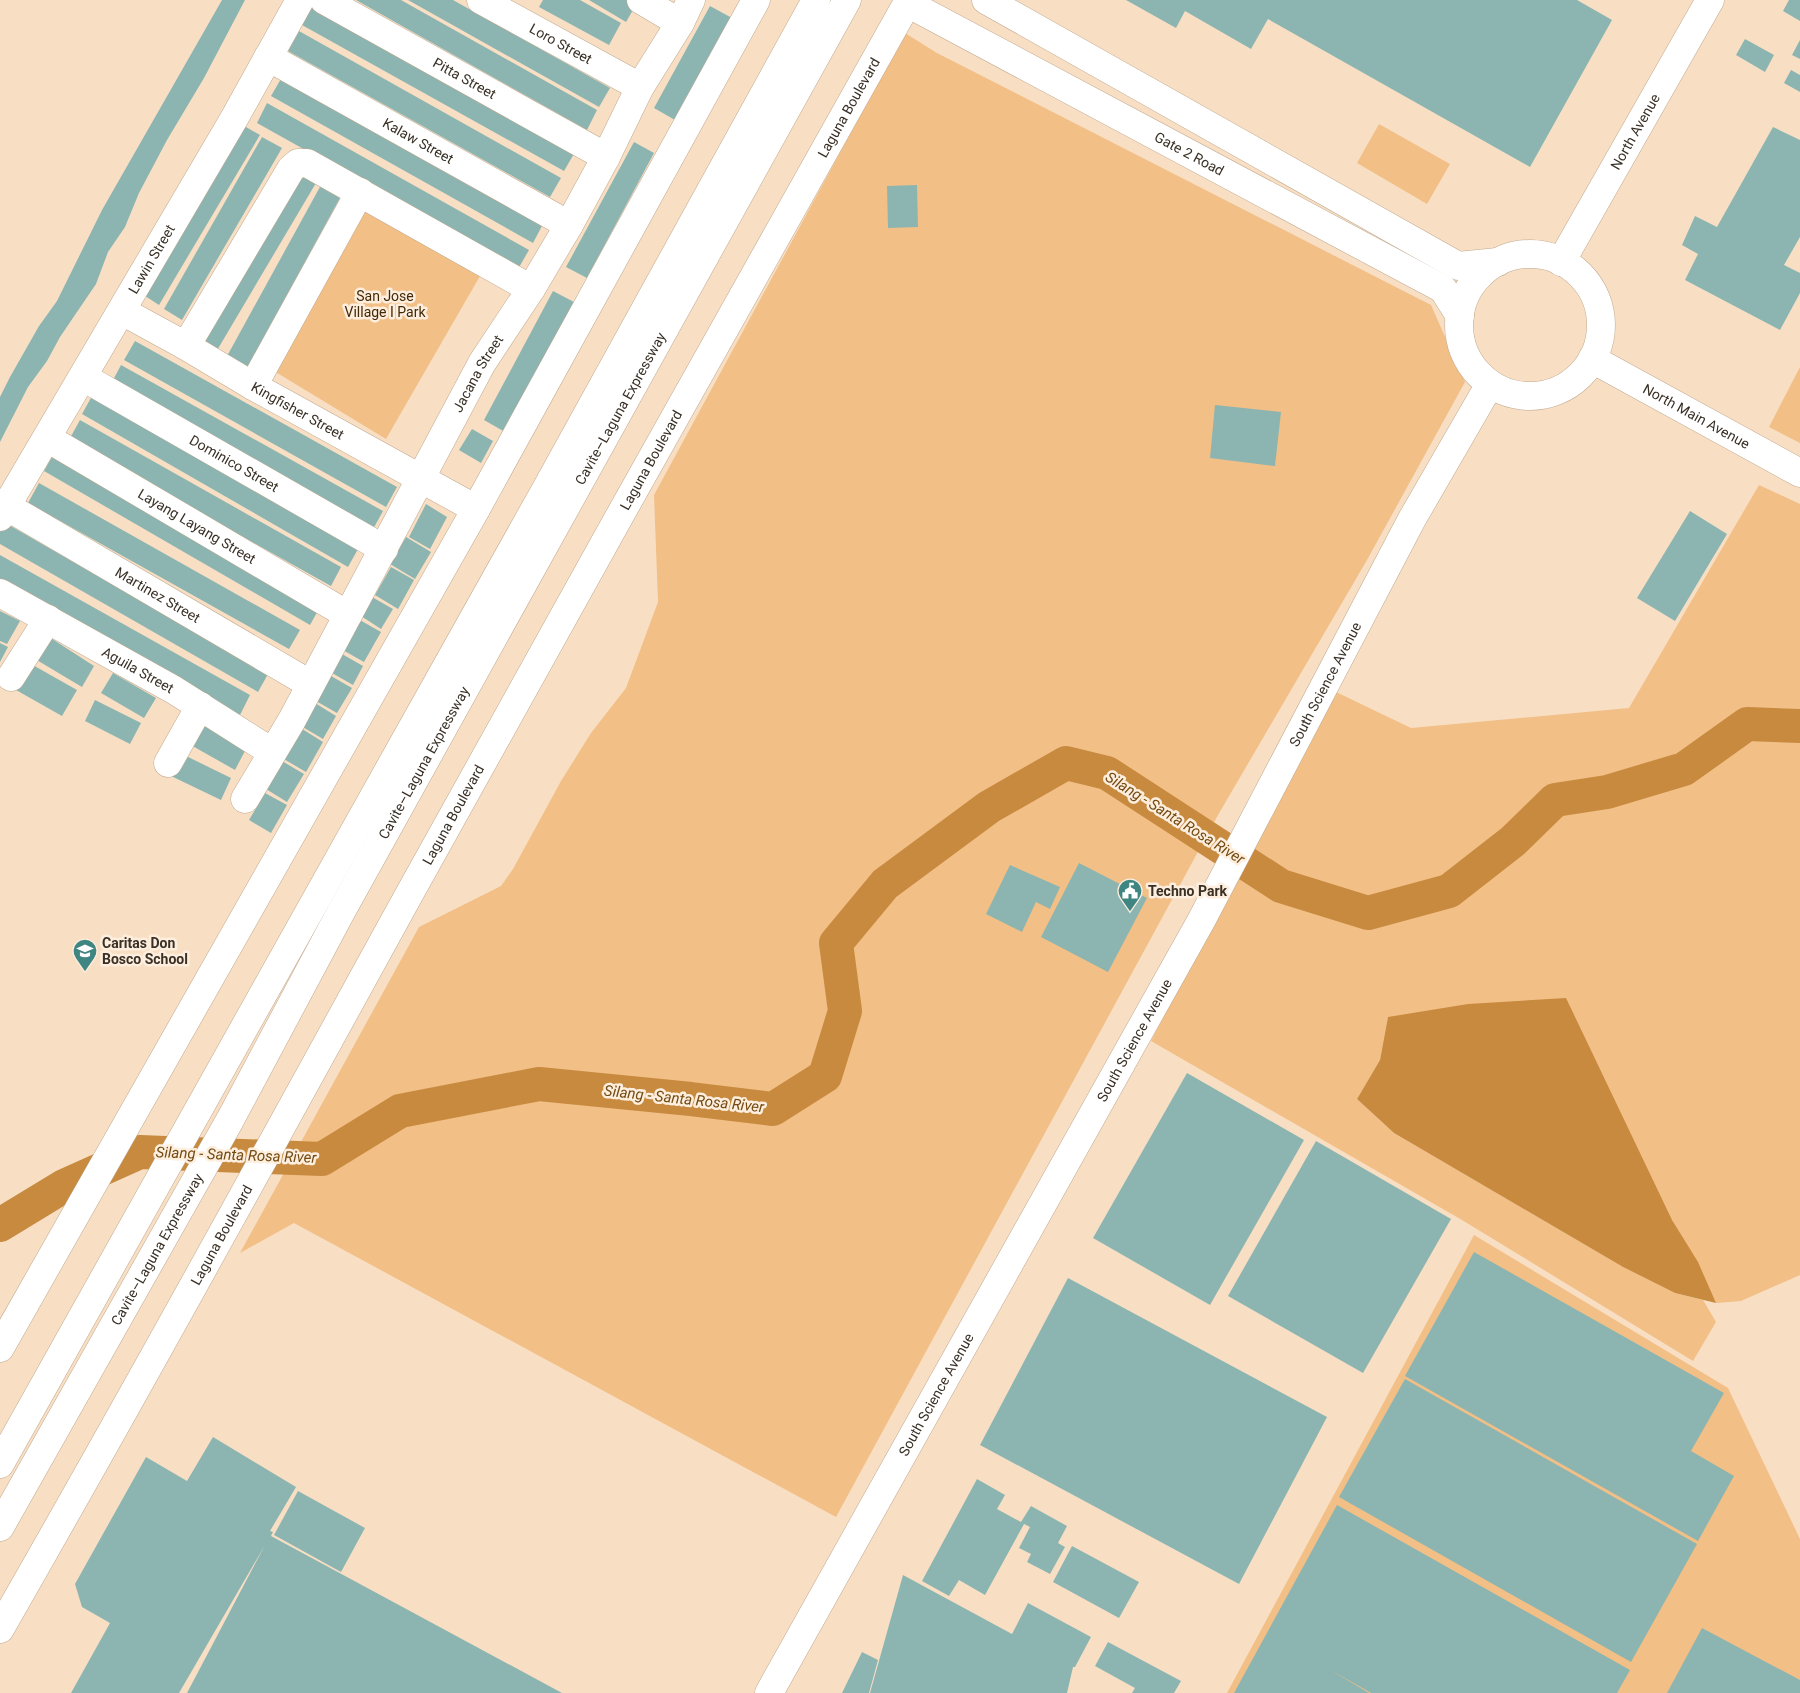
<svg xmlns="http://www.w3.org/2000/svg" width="1800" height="1693" font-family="Roboto,sans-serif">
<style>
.green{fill:#f2bf86}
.water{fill:#c78a3f}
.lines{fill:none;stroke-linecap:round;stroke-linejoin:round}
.river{stroke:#c78a3f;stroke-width:34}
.building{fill:#8cb5b1}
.minor-casing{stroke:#c0a98f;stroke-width:29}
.major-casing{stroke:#c0a98f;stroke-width:29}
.highway-casing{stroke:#c0a98f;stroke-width:29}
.minor{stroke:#fff;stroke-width:28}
.major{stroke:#fff;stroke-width:28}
.highway{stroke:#fff;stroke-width:28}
.labels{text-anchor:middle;stroke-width:5;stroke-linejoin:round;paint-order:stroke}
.street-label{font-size:14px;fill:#393026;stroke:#fdeede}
.park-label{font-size:14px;fill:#422908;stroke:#fdeede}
.poi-label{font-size:14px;font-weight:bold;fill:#393026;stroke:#fdeede;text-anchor:start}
.water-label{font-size:15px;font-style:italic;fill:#734a11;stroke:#fdeede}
</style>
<rect width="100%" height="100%" fill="#f8dfc4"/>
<g class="green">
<polygon points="905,33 937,53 1431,305 1465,382 1367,560 1218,815 836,1517 294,1223 240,1253 419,927 501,886 513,869 561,781 591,733 626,688 658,602 654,495"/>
<polygon points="1379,124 1450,164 1427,204 1357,163"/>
<polygon points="363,204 480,276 386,439 269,368"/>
<polygon points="1800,367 1800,443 1769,427"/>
<polygon points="1759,485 1800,504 1800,1275 1741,1301 1716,1303 1672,1220 1388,1017 1380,1060 1357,1099 1394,1133 1623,1267 1675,1293 1703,1300 1716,1322 1693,1361 1462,1220 1151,1041 1334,691 1411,728 1629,708"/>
<polygon points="1474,1235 1728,1388 1800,1539 1800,1693 1227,1693"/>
</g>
<polygon class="water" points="1566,998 1672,1220 1698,1262 1716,1303 1675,1293 1623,1267 1394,1133 1357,1099 1380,1060 1388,1017 1468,1004"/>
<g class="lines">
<polyline class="river" points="0,1225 64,1186 140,1152 322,1159 400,1111 539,1084 691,1099 773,1109 825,1076 845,1011 836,943 885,884 989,807 1066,763 1107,773 1281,886 1368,913 1449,891 1513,841 1555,800 1607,792 1684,769 1747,724 1800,726"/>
</g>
<g class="building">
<polygon points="222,0 245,0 204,78 167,140 139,193 125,227 108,252 96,284 60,337 47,361 28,387 0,442 0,397 10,377 39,326 57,301 102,210"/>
<polygon points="356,0 401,0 597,110 587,130"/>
<polygon points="408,0 453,0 610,88 599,107"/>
<polygon points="543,0 580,0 621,23 609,45 539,7"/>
<polygon points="589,0 632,0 637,3 626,22"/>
<polygon points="1126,0 1577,0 1612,20 1530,167 1268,19 1251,49 1185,11 1176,28"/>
<polygon points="1789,0 1800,0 1800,21 1783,11"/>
<polygon points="313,5 575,152 564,171 302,25"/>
<polygon points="710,6 732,18 675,120 654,108"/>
<polygon points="299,31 561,178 550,197 288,51"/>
<polygon points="1745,39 1774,55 1765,72 1736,55"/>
<polygon points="1800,40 1800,59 1792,55"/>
<polygon points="1791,70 1800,75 1800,92 1784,83"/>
<polygon points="282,77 543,224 533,243 271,96"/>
<polygon points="267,103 529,250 518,269 257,123"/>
<polygon points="239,123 260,135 159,305 139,292"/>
<polygon points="1773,127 1800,140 1800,237 1784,265 1800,273 1800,293 1780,330 1685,280 1698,254 1682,245 1695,216 1717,227"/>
<polygon points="262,137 282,148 182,320 164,309"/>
<polygon points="634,142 654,153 587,278 566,267"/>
<polygon points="296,171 316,183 216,352 196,340"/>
<polygon points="321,185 341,196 246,370 226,358"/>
<polygon points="917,185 918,227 888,228 887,186"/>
<polygon points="553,291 574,302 505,432 484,420"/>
<polygon points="135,341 397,487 386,507 124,360"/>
<polygon points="121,365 383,511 372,531 111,384"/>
<polygon points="92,396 358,549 348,567 82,414"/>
<polygon points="1215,405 1281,412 1275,466 1210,458"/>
<polygon points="80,420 341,567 331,586 69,440"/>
<polygon points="472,429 493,441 481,463 459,450"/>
<polygon points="54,453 320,607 310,625 44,471"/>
<polygon points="39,483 300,630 289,649 28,503"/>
<polygon points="426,504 447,517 430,549 409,537"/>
<polygon points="1690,511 1727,534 1675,621 1637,598"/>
<polygon points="2,521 268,674 258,692 0,544 0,524"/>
<polygon points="406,537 431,552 415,579 390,564"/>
<polygon points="0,555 250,695 240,715 0,580"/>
<polygon points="391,567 414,580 398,609 375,595"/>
<polygon points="372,597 393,609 381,629 361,616"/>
<polygon points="0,611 20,621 7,644 0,641"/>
<polygon points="358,619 381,632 364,662 341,649"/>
<polygon points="43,633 94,666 82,687 30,656"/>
<polygon points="0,643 8,647 0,662"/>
<polygon points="342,654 363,666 353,685 332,673"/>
<polygon points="31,664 77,690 62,716 16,690"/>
<polygon points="113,673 156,698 144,718 101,693"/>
<polygon points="331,676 352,688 337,713 316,701"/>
<polygon points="95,700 141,723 130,744 85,721"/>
<polygon points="315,703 336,716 323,739 301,726"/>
<polygon points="201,722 247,747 235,770 189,744"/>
<polygon points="299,727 323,742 306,772 282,758"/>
<polygon points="182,754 231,778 221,800 171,776"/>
<polygon points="282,761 304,774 287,802 266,789"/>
<polygon points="265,793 287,805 271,833 249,820"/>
<polygon points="1079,863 1147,898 1108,972 1041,937"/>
<polygon points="1010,865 1060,887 1050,909 1036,902 1022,932 986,914"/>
<polygon points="1187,1073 1304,1140 1210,1305 1093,1238"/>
<polygon points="1316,1141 1451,1219 1363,1373 1228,1296"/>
<polygon points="1474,1252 1724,1393 1691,1451 1734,1476 1698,1541 1405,1376"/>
<polygon points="1068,1278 1327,1417 1239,1584 980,1445"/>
<polygon points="1405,1379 1697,1544 1631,1662 1339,1497"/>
<polygon points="213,1437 296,1487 270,1531 273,1532 271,1536 562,1693 187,1693 265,1545 179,1693 71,1693 110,1623 82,1607 75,1584 146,1457 187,1481"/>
<polygon points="977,1479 1005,1495 997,1509 1021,1522 1031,1506 1067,1526 1058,1543 1065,1547 1050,1574 1027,1562 1031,1554 1019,1548 1030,1527 1024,1524 985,1595 959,1580 949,1596 922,1581"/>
<polygon points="298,1491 365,1528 341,1572 274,1535"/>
<polygon points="1337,1505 1630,1670 1617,1693 1371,1693 1329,1669 1369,1693 1234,1693"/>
<polygon points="1072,1546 1139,1582 1119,1618 1053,1582"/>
<polygon points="903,1575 1012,1634 1028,1603 1091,1637 1075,1667 1073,1667 1067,1693 870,1693"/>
<polygon points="1702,1628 1800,1680 1800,1693 1667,1693"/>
<polygon points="1108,1642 1181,1681 1174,1693 1132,1693 1135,1688 1095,1666"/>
<polygon points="862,1652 878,1660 869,1693 842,1693"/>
</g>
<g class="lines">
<defs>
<g id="minor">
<path id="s1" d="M324,0l282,157"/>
<path id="s2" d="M481,0l159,87"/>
<polyline points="641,0 680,23"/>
<polyline points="986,0 1458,266 1498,262"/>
<path id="s3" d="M907,3l536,286 17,27"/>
<path id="s4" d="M268,57l301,168"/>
<circle cx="1530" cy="325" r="71"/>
<path id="s5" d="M1561,262l149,-262"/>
<path id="s6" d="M122,311l64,35 67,40 223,123"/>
<polyline points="186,346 291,169 298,163 307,163 531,289"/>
<path id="s7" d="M1592,359l208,114"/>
<path id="s8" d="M83,377l301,172"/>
<polyline points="253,386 360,192"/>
<path id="s9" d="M47,438l301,177"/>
<path id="s10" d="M6,506l304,178"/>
<path id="s11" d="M0,517l235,-400 65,-117"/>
<path id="s12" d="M0,593l174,97 98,62"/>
<polyline points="11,677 48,619"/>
<polyline points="168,763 200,706"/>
<path id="s13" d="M245,799l47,-79 190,-357 49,-74 38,-64 37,-68 34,-70 40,-64 11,-23"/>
<path id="s14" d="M769,1693l432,-772 211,-402 78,-135"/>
</g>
<g id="major">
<polyline points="0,1348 476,509 756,0"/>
<path id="s15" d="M0,1629c138,-241 272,-485 406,-729 166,-301 335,-600 503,-900"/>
</g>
<g id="highway">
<polyline points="0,1464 546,489 816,0"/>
<path id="s16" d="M0,1527l230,-407 111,-208 506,-912"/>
</g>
</defs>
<use href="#minor" class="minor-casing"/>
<use href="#major" class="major-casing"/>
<use href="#highway" class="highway-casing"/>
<use href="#minor" class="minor"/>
<use href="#major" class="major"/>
<use href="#highway" class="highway"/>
</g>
<defs>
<symbol id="civic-pin" viewBox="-11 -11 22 30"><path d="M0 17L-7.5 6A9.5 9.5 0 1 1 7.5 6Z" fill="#3f8682" stroke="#fdeede"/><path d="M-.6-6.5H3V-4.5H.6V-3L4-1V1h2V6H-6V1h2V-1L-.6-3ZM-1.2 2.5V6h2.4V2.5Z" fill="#fff"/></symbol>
<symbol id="school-pin" viewBox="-11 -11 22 30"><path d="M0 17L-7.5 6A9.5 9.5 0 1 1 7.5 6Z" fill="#3f8682" stroke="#fdeede"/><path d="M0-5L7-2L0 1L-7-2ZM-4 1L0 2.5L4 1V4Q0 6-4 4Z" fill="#fff"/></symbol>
</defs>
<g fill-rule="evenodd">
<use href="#civic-pin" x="1116" y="877" width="28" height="38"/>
<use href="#school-pin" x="71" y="937" width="28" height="38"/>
</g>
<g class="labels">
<g class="street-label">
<text dy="5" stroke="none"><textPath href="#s2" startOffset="91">Loro Street</textPath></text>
<text dy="5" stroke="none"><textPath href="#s1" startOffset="161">Pitta Street</textPath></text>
<text dy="5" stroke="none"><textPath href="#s15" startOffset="1742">Laguna Boulevard</textPath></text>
<text dy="5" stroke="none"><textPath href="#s5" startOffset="150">North Avenue</textPath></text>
<text dy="5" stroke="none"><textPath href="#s4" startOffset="172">Kalaw Street</textPath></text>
<text dy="5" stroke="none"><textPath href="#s3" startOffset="320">Gate 2 Road</textPath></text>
<text dy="5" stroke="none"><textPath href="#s11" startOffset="299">Lawin Street</textPath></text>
<text dy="5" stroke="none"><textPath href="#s13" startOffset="485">Jacana Street</textPath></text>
<text dy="5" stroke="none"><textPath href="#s16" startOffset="1279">Cavite–Laguna Expressway</textPath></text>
<text dy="5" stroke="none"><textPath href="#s6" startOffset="202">Kingfisher Street</textPath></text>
<text dy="5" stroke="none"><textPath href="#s7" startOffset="119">North Main Avenue</textPath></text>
<text dy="5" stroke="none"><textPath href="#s15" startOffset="1338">Laguna Boulevard</textPath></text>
<text dy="5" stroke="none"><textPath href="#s8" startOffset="174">Dominico Street</textPath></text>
<text dy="5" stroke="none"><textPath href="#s9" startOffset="174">Layang Layang Street</textPath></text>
<text dy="5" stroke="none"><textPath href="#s10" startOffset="176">Martinez Street</textPath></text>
<text dy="5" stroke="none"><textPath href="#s12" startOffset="158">Aguila Street</textPath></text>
<text dy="5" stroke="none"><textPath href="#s14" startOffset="1152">South Science Avenue</textPath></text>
<text dy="5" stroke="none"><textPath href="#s16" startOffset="874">Cavite–Laguna Expressway</textPath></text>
<text dy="5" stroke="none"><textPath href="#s15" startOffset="932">Laguna Boulevard</textPath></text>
<text dy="5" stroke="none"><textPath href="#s14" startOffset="748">South Science Avenue</textPath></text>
<text dy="5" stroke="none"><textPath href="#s15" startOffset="452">Laguna Boulevard</textPath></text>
<text dy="5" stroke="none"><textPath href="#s16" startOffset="319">Cavite–Laguna Expressway</textPath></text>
<text dy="5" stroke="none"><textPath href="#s14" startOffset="342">South Science Avenue</textPath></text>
</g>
<g class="park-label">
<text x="385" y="301">San Jose<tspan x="385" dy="16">Village I Park</tspan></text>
</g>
<g class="poi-label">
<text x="1148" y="896">Techno Park</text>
<text x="102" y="948">Caritas Don<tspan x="102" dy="16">Bosco School</tspan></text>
</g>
<g class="water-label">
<text transform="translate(1175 818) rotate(32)" y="5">Silang - Santa Rosa River</text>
<text transform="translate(684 1099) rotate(6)" y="5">Silang - Santa Rosa River</text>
<text transform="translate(236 1155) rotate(2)" y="5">Silang - Santa Rosa River</text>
</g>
</g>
</svg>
